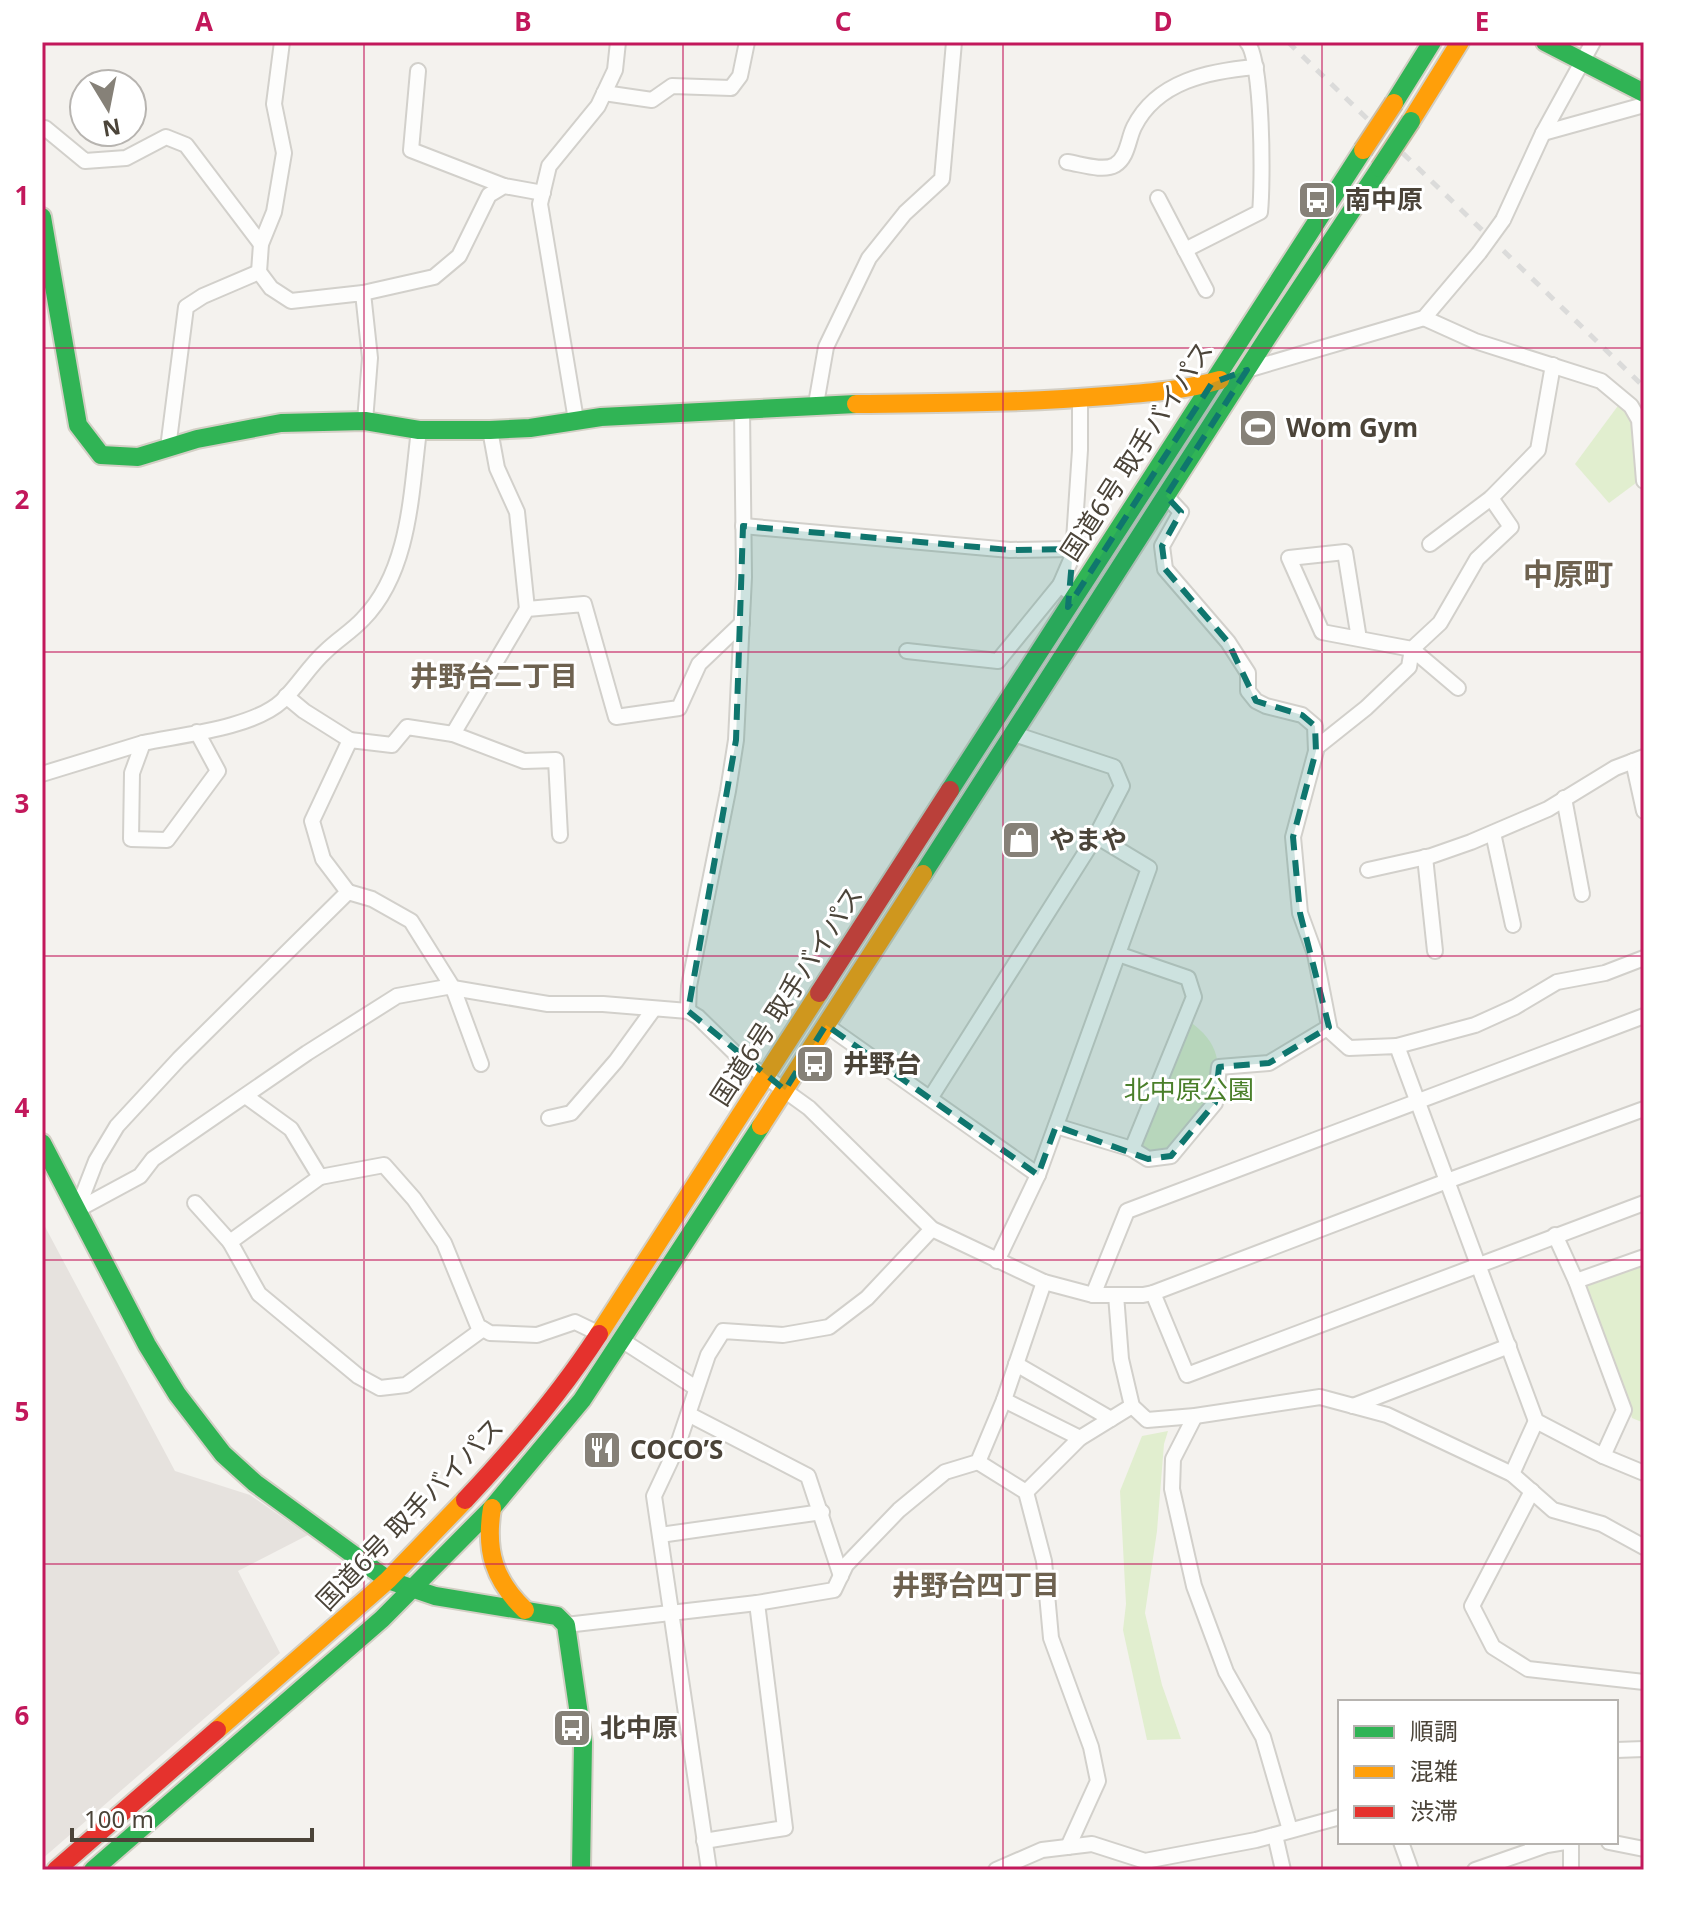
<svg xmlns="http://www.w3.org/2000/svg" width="1686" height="1912" font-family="'Noto Sans','Noto Sans JP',sans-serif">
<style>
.industrial{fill:#e6e2de}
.green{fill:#e1eecf}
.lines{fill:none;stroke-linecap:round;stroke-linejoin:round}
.street-casing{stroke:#d2d0cb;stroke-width:18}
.fast-casing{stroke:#d3cfc5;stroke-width:22}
.slow-casing{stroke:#d3cfc5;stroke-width:22}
.jam-casing{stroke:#d3cfc5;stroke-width:22}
.street{stroke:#fdfdfc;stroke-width:14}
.fast{stroke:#30b455;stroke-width:18}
.slow{stroke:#ff9f0a;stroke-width:18}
.jam{stroke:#e5322d;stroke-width:18}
.rail{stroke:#dbdbda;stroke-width:5;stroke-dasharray:10 10;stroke-linecap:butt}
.street-bridge-casing{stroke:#d2d0cb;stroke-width:18;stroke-linecap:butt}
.fast-bridge-casing{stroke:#ccbfa9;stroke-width:22;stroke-linecap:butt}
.slow-bridge-casing{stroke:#ccbfa9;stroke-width:22;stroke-linecap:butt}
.street-bridge{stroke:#fdfdfc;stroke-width:14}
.fast-bridge{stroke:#30b455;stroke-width:18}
.slow-bridge{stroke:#ff9f0a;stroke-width:18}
.marked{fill:#0f766e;fill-opacity:0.2;stroke:#0f766e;stroke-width:6;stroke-dasharray:16 10;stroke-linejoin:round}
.grid{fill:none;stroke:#c2185b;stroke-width:2;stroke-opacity:0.55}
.labels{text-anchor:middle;stroke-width:6;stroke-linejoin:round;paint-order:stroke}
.poi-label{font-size:26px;font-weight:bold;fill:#4b4439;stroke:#fff;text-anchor:start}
.street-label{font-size:26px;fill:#4b4439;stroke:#fff}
.park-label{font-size:26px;fill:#4a7f2a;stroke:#fff}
.neighbourhood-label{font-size:28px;font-weight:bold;fill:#6e6250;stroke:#fff}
.quarter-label{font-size:30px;font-weight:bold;fill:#6e6250;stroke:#fff}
.neatline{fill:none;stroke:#c2185b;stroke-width:3}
.grid-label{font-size:26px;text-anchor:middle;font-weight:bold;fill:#c2185b}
</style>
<rect width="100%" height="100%" fill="#f4f2ee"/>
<polygon class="industrial" points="42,1221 175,1471 250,1495 308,1535 238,1571 280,1653 42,1859"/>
<g class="green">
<polygon points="1623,399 1631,406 1644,477 1609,503 1575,464"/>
<path d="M1189,1021c32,23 30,41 30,78l-48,57 -39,-7z"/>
<polygon points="1644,1266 1644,1423 1632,1418 1585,1285"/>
<polygon points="1168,1431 1164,1444 1157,1531 1145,1613 1162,1685 1181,1739 1147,1740 1123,1630 1126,1604 1120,1491 1142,1436"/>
</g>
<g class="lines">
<defs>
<g id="street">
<polyline points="282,42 274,104 284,153 274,212 261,244 259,272 271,288 291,301 363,293 370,358 365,421"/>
<polyline points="418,71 411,150 504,186"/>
<polyline points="604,93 652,100 672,86 731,88 740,76 747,42"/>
<polyline points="42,129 45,128 85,161 126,158 166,137 186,145 261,244"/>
<polyline points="1543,133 1644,105"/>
<path d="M1067,162c14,2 36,10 48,3 13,-8 13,-26 19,-38 23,-46 75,-56 122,-60"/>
<polyline points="1158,198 1206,290"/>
<polyline points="1503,220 1543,133 1593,42"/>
<path d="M1185,250l75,-38c3,-28 3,-153 -13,-170"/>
<polyline points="363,293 434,277 459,256 489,195 504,186 543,193"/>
<polyline points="1424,318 1475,341 1601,381 1631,406 1639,420 1644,481"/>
<polyline points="1247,370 1424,318 1479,253"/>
<polyline points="816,404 826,347 869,258 905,213 942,179 954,42"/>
<polyline points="576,420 540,204 549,166 598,106 615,70 618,42"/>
<polyline points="490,430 497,468 517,512 527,609"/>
<polyline points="168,448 186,307 203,296 259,272"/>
<polyline points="1166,496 1181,512 1162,546 1165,569 1228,642 1248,673 1248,691 1256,701 1266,706 1302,715 1315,726 1316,751 1293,837 1300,913 1315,954 1330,1031 1349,1048 1397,1046 1536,1421 1603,1456 1644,1473"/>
<polyline points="743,526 1010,550 1073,549"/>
<polyline points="1430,544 1491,498 1538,450 1553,365"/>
<polyline points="1075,596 1060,585 1073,555 1080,450 1080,398"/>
<polyline points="1359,639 1345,552 1289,558 1322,632 1412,649 1440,623 1477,559 1511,527 1491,498"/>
<polyline points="907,651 998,661 1060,585"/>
<polyline points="286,696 304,711 350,740"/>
<path d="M197,732l21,39 -51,69 -36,-1 1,-66 11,-30c38,-8 110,-15 139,-42 16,-15 27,-35 44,-50 11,-11 26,-20 37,-32 47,-48 48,-126 56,-189"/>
<polyline points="453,734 524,761 556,760 560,835"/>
<polyline points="1014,734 1114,767 1122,786 1096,836"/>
<polyline points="1317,747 1366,708 1409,667 1412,649 1458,688"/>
<polyline points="1633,761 1644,811"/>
<polyline points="42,774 143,743"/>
<polyline points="1564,798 1582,894"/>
<polyline points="1493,833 1513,925"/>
<polyline points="1425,857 1435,951"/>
<polyline points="1368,870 1431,856 1471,842 1548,809 1615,768 1644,757"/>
<polyline points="348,892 372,899 411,921 453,988 481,1064"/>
<polyline points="688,1011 689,986 728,791 736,740 744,577 742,409"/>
<polyline points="826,1025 1038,1175"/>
<polyline points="1397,1046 1475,1025 1515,1007 1557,982 1605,973 1644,958"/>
<polyline points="247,1097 291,1129 320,1177 384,1165 414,1199 444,1243 478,1326 490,1333 537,1335 575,1322 600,1334"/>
<polyline points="931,1097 1096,836 1149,868 1038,1175 997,1261"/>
<polyline points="549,1118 571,1113 616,1061 653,1010"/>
<polyline points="1056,1126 1132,1149 1194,997 1188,978 1118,954"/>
<polyline points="1132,1149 1148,1159 1171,1156 1215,1103 1219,1067 1269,1063 1329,1027"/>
<polyline points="320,1177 230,1242 259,1294 358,1376 380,1388 406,1385 483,1329"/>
<polyline points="195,1203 230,1242"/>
<polyline points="77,1210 140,1176 153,1159 307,1053 397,996 447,987 548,1004 603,1004 688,1011 698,1017 741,1059 809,1108 932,1229 1044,1282 1093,1295 1143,1295 1153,1293 1447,1181 1644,1109"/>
<polyline points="77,1210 96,1161 117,1126 179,1059 348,892 323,859 312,821 350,740 392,745 407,727 453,734 527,609 584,604 616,717 679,708 699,664 742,623"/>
<polyline points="1555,1235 1576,1281 1624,1410 1603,1456"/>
<polyline points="1576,1281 1644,1257"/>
<polyline points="1153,1293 1187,1375 1644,1203"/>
<polyline points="1093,1295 1127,1211 1644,1016"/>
<polyline points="1116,1295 1121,1359 1132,1406 1147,1420 1195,1416 1320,1397 1387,1415 1512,1474 1553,1510 1602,1524 1644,1547"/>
<polyline points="623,1341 696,1388"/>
<polyline points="1016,1364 1111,1419"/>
<polyline points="1004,1400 1080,1438"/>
<polyline points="1353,1406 1509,1346"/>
<polyline points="690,1415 808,1476 841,1576"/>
<polyline points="1195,1416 1173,1459 1172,1489 1194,1586 1226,1672 1263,1737 1290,1830"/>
<polyline points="978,1462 1026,1492 1044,1561 1051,1638 1091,1747 1098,1781 1068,1847"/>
<polyline points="1512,1474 1536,1421"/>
<polyline points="1532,1491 1472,1606 1493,1647 1528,1669 1644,1682"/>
<polyline points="1026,1492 1080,1438 1132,1406"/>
<polyline points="660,1535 822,1512"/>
<polyline points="566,1625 757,1603 834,1590 846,1565 899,1510 945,1472 978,1462 1004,1400 1044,1282"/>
<polyline points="1616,1750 1644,1749"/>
<polyline points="1275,1835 1283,1870"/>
<polyline points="704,1841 785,1828 757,1603"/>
<polyline points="1401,1842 1411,1870"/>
<polyline points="1609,1842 1644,1849"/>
<polyline points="709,1870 654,1496 677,1447 708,1355 723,1331 783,1335 829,1327 867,1298 932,1229"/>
<polyline points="996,1870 1042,1850 1092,1844 1145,1861 1256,1840 1340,1817"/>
<polyline points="1475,1870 1547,1845 1565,1842"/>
<polyline points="1571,1870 1571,1842"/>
</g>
<g id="fast">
<polyline points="1545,42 1644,93"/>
<polyline points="1394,103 1432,42"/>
<polyline points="42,217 78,425 101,455 138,457 197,439 281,423 365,421 419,430 490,430 530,428 601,417 856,404"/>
<polyline points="950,790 1363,150"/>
<polyline points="923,874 1267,338 1380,168"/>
<polyline points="42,1143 147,1345 177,1394 223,1454 255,1483 388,1580 435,1596 557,1616 566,1625 583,1742 581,1870"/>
<polyline points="93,1870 382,1619 492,1508 582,1400 761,1126"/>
</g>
<g id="slow">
<polyline points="1411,121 1460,42"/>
<path d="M856,404c83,-1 166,-1 250,-8 39,-3 76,-5 114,-16"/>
<polyline points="761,1126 923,874"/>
<polyline points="599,1334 819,993"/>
<path d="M492,1508c-7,43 2,72 33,102"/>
<polyline points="217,1730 388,1580 465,1500"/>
</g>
<g id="jam">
<polyline points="819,993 950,790"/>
<path d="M465,1500c49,-52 95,-106 134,-166"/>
<polyline points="56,1870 217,1730"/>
</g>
</defs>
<use href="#street" class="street-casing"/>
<use href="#fast" class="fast-casing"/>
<use href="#slow" class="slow-casing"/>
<use href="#jam" class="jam-casing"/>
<use href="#street" class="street"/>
<use href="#fast" class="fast"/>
<use href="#slow" class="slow"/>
<use href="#jam" class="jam"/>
<polyline class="rail" points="1288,42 1644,387"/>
<defs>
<polyline id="street-bridge" points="1479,253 1503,220"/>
<polyline id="fast-bridge" points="1380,168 1411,121"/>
<polyline id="slow-bridge" points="1363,150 1394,103"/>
</defs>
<use href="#street-bridge" class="street-bridge-casing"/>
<use href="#fast-bridge" class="fast-bridge-casing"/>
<use href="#slow-bridge" class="slow-bridge-casing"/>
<use href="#street-bridge" class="street-bridge"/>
<use href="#fast-bridge" class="fast-bridge"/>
<use href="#slow-bridge" class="slow-bridge"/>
</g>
<path class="marked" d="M1247,370l-81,126 15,16 -19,34 3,23 63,73 28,59 46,14 13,11 1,25 -23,86 7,76 29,114 -60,36 -50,4 -4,36 -44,53 -23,3 -92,-33 -18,49 -212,-150 -41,65 -97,-79 48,-271 7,-214 267,24 63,-1 -5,58 144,-224z"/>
<path class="grid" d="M364,42v1828M683,42v1828M1003,42v1828M1322,42v1828M42,348h1602M42,652h1602M42,956h1602M42,1260h1602M42,1564h1602"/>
<defs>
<symbol id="bus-square" viewBox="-11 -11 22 22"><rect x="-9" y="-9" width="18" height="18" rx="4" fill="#868178" stroke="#fff"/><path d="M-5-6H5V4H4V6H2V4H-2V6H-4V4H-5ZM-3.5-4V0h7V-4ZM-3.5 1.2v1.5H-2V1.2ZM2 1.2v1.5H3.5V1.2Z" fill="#fff"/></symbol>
<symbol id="stadium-square" viewBox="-11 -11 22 22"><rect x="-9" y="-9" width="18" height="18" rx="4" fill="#868178" stroke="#fff"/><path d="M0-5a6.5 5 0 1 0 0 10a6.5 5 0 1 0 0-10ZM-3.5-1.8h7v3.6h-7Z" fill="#fff"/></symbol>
<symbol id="shop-square" viewBox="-11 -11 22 22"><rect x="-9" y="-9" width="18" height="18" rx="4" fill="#868178" stroke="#fff"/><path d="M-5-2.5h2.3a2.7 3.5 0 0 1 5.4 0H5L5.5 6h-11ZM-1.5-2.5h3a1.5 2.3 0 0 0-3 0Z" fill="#fff"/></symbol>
<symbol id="restaurant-square" viewBox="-11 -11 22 22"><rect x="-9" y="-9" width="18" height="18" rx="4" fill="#868178" stroke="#fff"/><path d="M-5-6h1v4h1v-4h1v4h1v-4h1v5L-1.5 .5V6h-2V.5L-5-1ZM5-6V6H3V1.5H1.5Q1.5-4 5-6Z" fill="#fff"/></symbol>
</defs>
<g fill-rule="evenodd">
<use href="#bus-square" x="1295" y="178" width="44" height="44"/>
<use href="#stadium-square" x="1236" y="406" width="44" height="44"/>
<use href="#shop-square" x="999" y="818" width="44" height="44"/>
<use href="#bus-square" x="793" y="1042" width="44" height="44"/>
<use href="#restaurant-square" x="580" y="1428" width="44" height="44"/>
<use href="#bus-square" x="550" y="1706" width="44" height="44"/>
</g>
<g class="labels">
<g class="poi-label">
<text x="1345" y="209">南中原</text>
<text x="1286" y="437">Wom Gym</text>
<text x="1049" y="849">やまや</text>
<text x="843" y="1073">井野台</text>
<text x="630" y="1459">COCO’S</text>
<text x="600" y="1737">北中原</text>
</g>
<g class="street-label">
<text transform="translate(1137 451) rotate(-57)" y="9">国道6号 取手バイパス</text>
<text transform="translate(787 996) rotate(-57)" y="9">国道6号 取手バイパス</text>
<text transform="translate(410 1514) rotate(-46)" y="9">国道6号 取手バイパス</text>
</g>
<g class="park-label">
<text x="1189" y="1099">北中原公園</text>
</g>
<g class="neighbourhood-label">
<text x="494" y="686">井野台二丁目</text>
<text x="976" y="1595">井野台四丁目</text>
</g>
<g class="quarter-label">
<text x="1568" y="585">中原町</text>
</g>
</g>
<rect width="1686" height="1912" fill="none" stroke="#ffffff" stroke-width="88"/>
<rect x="1338" y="1700" width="280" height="144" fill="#ffffff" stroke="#b7b4b0" stroke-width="2"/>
<rect x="1354" y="1726" width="40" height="12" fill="#30b455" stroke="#b7b4b0" stroke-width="2"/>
<text x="1410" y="1740" font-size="24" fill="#4b4439">順調</text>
<rect x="1354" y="1766" width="40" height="12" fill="#ff9f0a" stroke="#b7b4b0" stroke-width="2"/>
<text x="1410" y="1780" font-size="24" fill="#4b4439">混雑</text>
<rect x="1354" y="1806" width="40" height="12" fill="#e5322d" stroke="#b7b4b0" stroke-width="2"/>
<text x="1410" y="1820" font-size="24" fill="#4b4439">渋滞</text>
<g transform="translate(108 108) rotate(170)"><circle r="38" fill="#ffffff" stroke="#b7b4b0" stroke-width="2"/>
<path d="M0-6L14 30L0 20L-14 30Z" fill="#868178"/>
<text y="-12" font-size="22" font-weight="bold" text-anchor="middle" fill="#4b4439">N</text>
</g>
<path d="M72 1828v12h240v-12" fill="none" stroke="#4b4439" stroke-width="4"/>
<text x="84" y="1828" font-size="24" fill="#4b4439" stroke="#ffffff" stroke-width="6" paint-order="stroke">100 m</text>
<rect x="44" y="44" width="1598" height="1824" class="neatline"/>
<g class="grid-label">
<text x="204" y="31">A</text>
<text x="523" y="31">B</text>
<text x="843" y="31">C</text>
<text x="1163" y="31">D</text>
<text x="1482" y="31">E</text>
<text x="22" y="205">1</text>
<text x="22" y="509">2</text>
<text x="22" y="813">3</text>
<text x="22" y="1117">4</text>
<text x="22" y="1421">5</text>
<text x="22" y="1725">6</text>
</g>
</svg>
